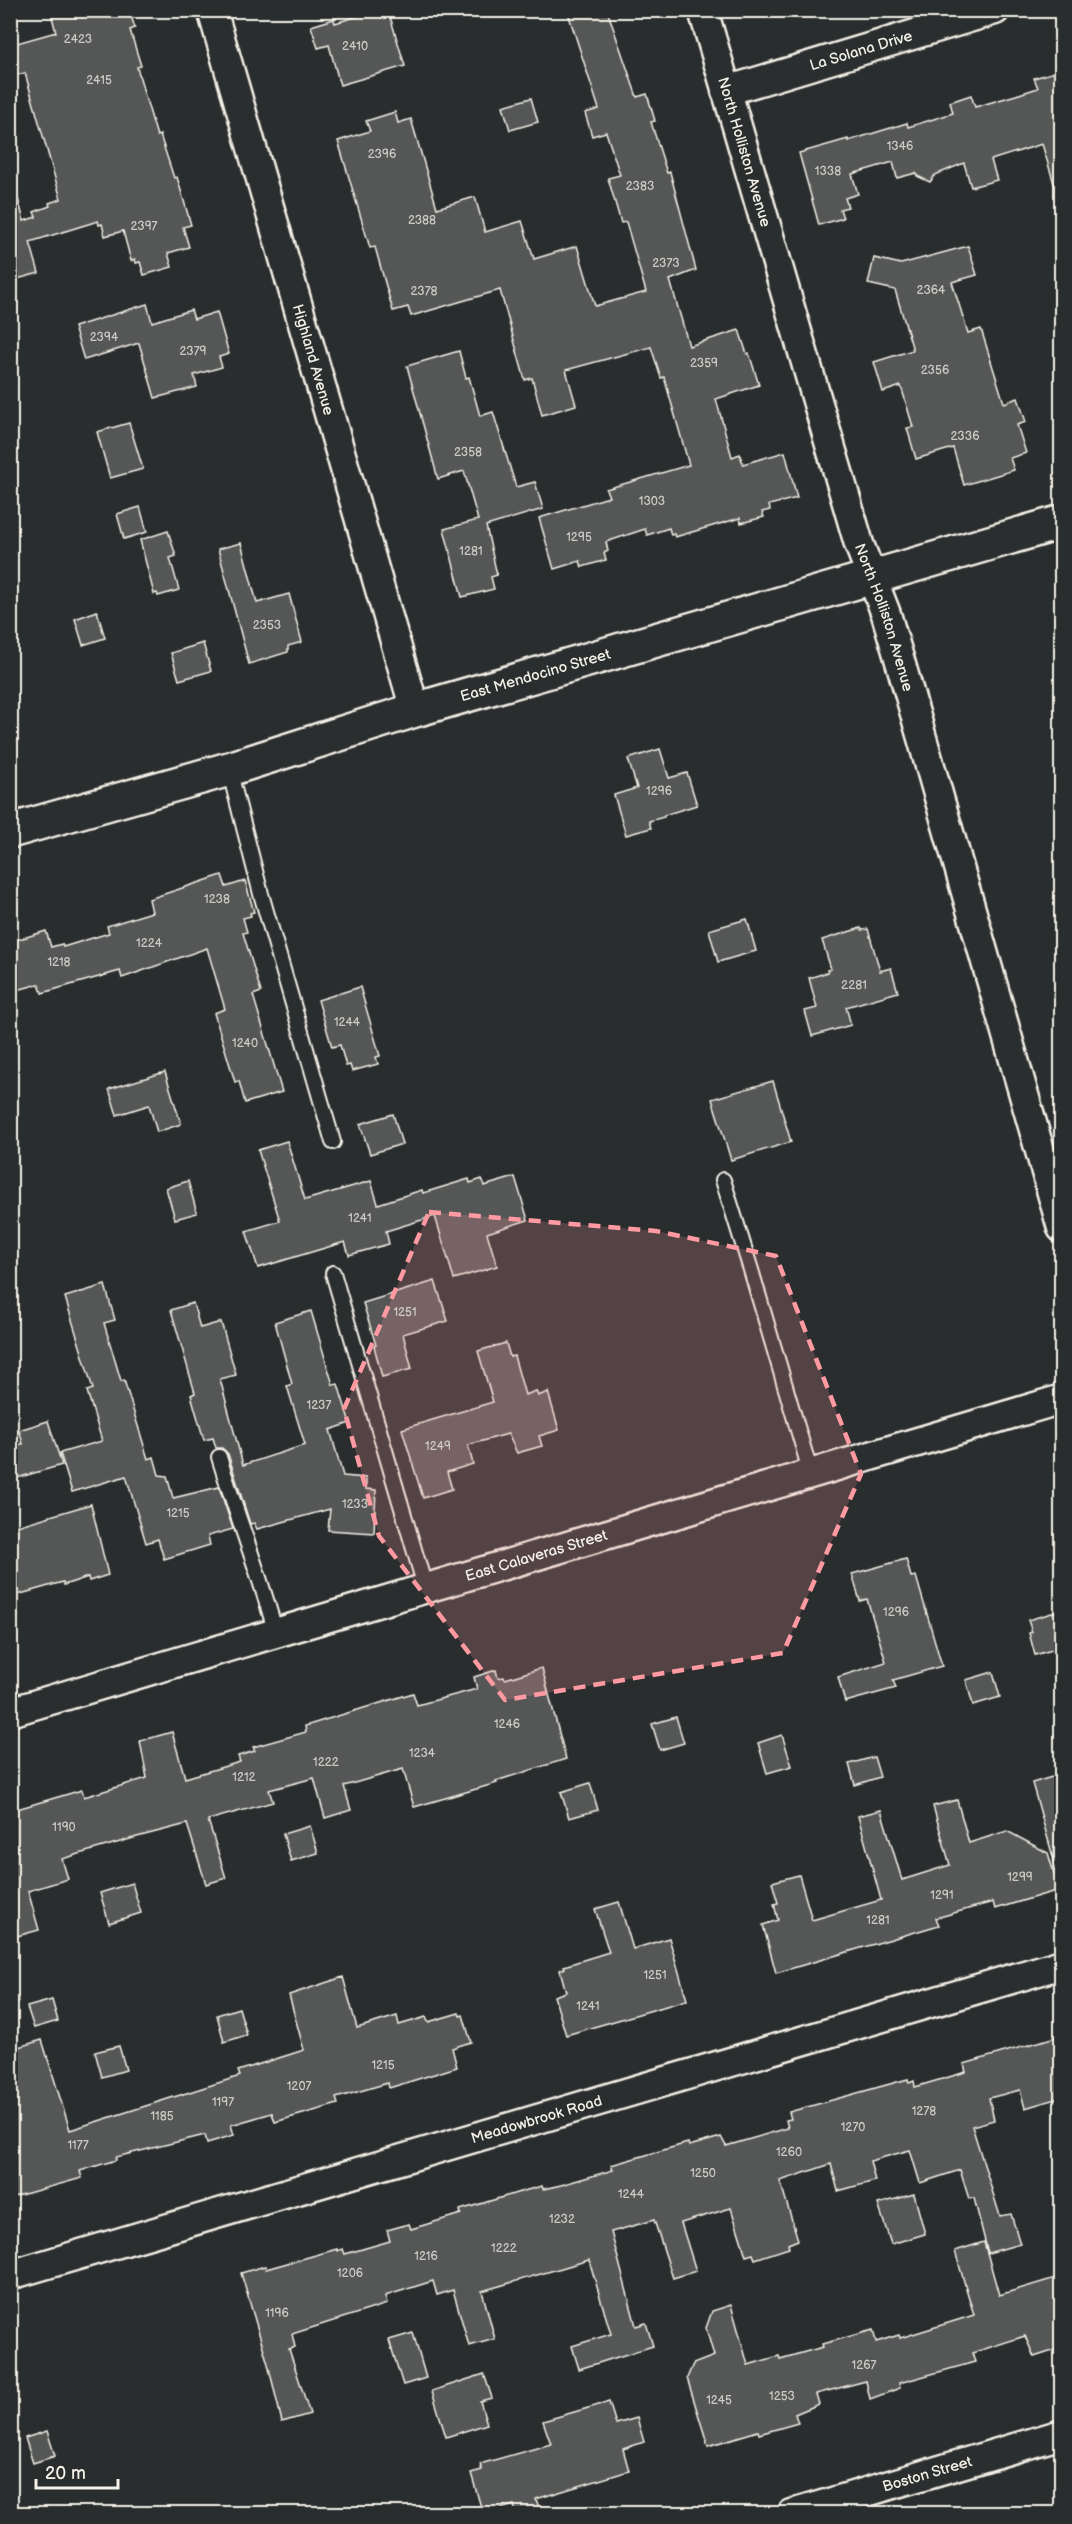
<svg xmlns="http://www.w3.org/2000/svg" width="1072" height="2524" font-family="'Balsamiq Sans',sans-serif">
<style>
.building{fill:#555756;stroke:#f4f1e8;stroke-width:1.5}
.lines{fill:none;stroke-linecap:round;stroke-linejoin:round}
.service-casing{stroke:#f4f1e8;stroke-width:18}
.minor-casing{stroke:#f4f1e8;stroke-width:33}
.tertiary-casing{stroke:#f4f1e8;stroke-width:38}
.service{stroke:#2a2d2e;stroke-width:14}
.minor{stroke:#2a2d2e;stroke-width:28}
.tertiary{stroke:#2a2d2e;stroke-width:33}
.marked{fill:#ff9aa2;fill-opacity:0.2;stroke:#ff9aa2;stroke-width:4.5;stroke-dasharray:12 8;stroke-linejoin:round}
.labels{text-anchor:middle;stroke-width:6;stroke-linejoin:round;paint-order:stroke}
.number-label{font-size:12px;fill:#cccac4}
.street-label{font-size:15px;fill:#f4f1e8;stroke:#2a2d2e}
</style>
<rect width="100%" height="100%" fill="#2a2d2e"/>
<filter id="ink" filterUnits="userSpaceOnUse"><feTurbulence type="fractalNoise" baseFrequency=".0167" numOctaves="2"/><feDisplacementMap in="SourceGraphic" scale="12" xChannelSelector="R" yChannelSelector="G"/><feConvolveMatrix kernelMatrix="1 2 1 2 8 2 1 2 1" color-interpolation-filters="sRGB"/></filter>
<g filter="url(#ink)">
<g class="building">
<polygon points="50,10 129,10 135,28 130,30 141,66 137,67 145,96 157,136 160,135 174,178 177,177 191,225 183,227 189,247 168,253 172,267 144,275 140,262 136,263 135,259 131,261 123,231 105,236 102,224 99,225 98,221 30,242 39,273 10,281 10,196 17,195 24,221 36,217 34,212 50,206 49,203 61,199 25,73 17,75 10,53 10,45 56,32"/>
<polygon points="378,10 388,10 405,66 340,85 329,45 318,48 311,26 334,19 335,23"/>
<polygon points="567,10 607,10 637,97 647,94 655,121 651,122 667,173 670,172 696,270 670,280 689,346 739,330 747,354 749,353 759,385 716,399 732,457 740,454 743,464 785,452 797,498 769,505 770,510 762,512 764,517 741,523 740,518 675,537 674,534 671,535 669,528 647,535 645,529 606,542 608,551 604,553 606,560 582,567 580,561 554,569 539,518 609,497 606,489 689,465 664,377 661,378 651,347 566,370 576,405 542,415 532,378 525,380 500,290 411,316 408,307 393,311 375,247 370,248 338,141 370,131 366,121 395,112 398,123 411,119 437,208 475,197 485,232 522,221 534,259 577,246 595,306 646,292 626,222 621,223 608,178 620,175 606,132 592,136 585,113 599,109"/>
<polygon points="1062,70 1062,189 1056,190 1042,144 991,160 997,180 971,187 964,163 935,175 930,182 917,176 916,173 897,178 893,162 852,174 858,194 845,198 848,207 840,209 843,218 819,225 799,153 848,139 848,141 907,123 908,127 953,113 950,102 971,95 975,107 1016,95 1038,88 1034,78"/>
<polygon points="531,98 538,122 510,130 503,106"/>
<polygon points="968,246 977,275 952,282 968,333 981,329 1004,403 1018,398 1026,422 1017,425 1026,453 1010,458 1014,470 964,485 953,448 916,459 907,428 913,427 901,386 883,392 874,362 913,350 895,290 868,284 874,258 901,264"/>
<polygon points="147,304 152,322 191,310 194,319 217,312 229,354 219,357 222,367 194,375 197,387 155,398 139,343 84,360 74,327"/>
<polygon points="459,351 466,378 469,377 480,416 493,412 516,487 535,482 543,509 486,526 497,575 491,577 494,589 462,597 444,529 478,520 464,471 438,479 407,366"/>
<polygon points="129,423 143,469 110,478 97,432"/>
<polygon points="140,507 147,532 124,539 117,514"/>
<polygon points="168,531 176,556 170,558 179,590 158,596 157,593 154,594 140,540"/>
<polygon points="241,543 257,603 289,594 302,642 288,646 288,652 249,664 218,549"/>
<polygon points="97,611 105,638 83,645 75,619"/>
<polygon points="203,643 211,671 179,680 171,653"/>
<polygon points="660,749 669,778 687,773 697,805 664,815 664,817 649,821 651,828 626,835 614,795 637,788 628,759"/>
<polygon points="222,875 226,887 245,881 254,912 250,913 251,916 243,918 247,932 243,933 261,992 253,995 282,1092 245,1103 239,1081 235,1082 214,1013 225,1009 207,948 122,978 120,971 42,993 39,984 10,992 10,942 46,931 51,947 62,944 63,947 109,933 107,926 152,912 149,899"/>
<polygon points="747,919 756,951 718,962 709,930"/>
<polygon points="861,928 862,930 868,929 880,971 891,968 898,992 846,1007 851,1025 812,1036 805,1011 817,1008 809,978 828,972 827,970 831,969 822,940"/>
<polygon points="360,987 380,1056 376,1057 378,1064 352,1071 350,1065 346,1066 340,1045 332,1047 318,1000"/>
<polygon points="165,1072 181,1124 157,1132 149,1105 117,1115 109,1089"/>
<polygon points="773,1081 791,1142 731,1160 712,1099"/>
<polygon points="393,1114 402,1144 370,1154 360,1124"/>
<polygon points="287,1141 305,1200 371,1181 378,1204 422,1190 423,1193 469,1179 470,1183 482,1179 484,1186 515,1177 528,1220 487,1233 497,1266 454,1279 435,1216 386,1231 389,1244 349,1255 345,1242 258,1268 246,1231 280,1221 258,1150"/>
<polygon points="188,1181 197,1213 175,1219 166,1188"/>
<polygon points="435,1281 448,1321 403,1334 412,1369 382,1377 374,1346 376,1345 363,1303"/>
<polygon points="105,1285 115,1320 104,1323 121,1381 124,1380 148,1459 154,1457 159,1475 167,1476 173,1498 219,1487 233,1529 208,1536 210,1545 164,1559 158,1539 146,1543 126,1476 72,1492 60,1453 102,1441 87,1391 93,1389 65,1297"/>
<polygon points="193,1303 200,1328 221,1322 236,1375 220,1379 243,1465 305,1445 287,1386 292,1384 275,1322 311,1311 333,1385 338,1384 350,1423 330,1430 343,1476 366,1478 366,1489 376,1490 374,1533 328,1530 330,1509 257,1529 254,1523 250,1524 228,1454 222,1448 216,1448 213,1438 204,1440 191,1395 195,1393 171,1310"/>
<polygon points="506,1343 510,1357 514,1356 525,1395 536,1391 538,1396 548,1392 559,1430 539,1436 542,1446 517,1453 508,1434 468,1445 473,1464 447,1472 452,1489 423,1498 402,1429 493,1402 478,1351"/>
<polygon points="48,1421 62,1465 10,1480 10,1446 23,1444 19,1430"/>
<polygon points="91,1504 108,1575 89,1581 88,1577 64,1585 63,1582 10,1597 10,1528"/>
<polygon points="906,1559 911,1577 916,1576 942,1666 893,1680 896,1688 845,1702 838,1677 886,1662 867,1599 860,1601 852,1574"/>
<polygon points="1062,1610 1062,1647 1035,1655 1029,1633 1032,1632 1028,1620"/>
<polygon points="542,1668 566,1759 496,1781 497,1783 414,1807 403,1769 344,1786 351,1810 325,1818 314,1778 269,1790 273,1802 208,1820 226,1878 206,1884 187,1824 137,1837 62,1859 68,1879 28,1891 39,1930 10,1938 10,1811 82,1790 84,1797 147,1778 140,1741 172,1732 185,1778 240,1762 238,1756 255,1751 253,1747 306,1732 305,1726 413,1693 417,1705 477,1689 474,1677 496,1670 498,1678 504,1677 505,1679"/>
<polygon points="993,1672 1000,1697 973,1705 966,1680"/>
<polygon points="676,1717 684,1743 660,1750 652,1724"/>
<polygon points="782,1735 792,1766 767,1773 758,1743"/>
<polygon points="874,1757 880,1777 855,1785 849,1764"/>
<polygon points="1062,1774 1062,1863 1055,1864 1032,1783"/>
<polygon points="590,1783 598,1810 569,1818 561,1792"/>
<polygon points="957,1800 969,1843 1007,1831 1048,1853 1059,1890 995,1909 993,1902 936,1918 939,1925 776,1973 763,1925 778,1920 774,1904 778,1903 772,1882 799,1875 812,1920 881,1900 858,1816 881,1810 902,1880 950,1865 933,1806"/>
<polygon points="310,1826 318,1853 291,1861 283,1834"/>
<polygon points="132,1883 141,1913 109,1923 100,1893"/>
<polygon points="619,1902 633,1949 669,1938 687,2000 566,2035 554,1996 566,1992 560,1970 565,1968 564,1966 609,1952 595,1909"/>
<polygon points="343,1977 357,2028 397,2016 399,2025 426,2017 428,2022 459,2013 460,2016 463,2015 471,2042 452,2048 457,2067 389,2088 388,2083 336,2098 338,2104 275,2122 272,2113 231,2125 234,2135 207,2143 205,2135 116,2157 116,2160 80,2171 82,2178 10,2198 10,2063 18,2060 15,2048 42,2040 70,2130 240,2076 238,2071 304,2050 289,1995"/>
<polygon points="52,2000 58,2021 34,2028 27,2007"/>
<polygon points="239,2008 247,2035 224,2042 217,2015"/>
<polygon points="1062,2035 1062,2097 1025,2108 1020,2090 989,2098 994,2120 972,2126 1000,2216 1011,2214 1020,2244 988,2253 974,2198 969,2199 960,2170 920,2183 910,2150 870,2161 875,2181 838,2191 831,2164 780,2181 798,2240 788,2244 789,2248 755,2259 753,2254 746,2256 731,2208 681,2223 696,2271 673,2278 654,2220 611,2232 636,2326 646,2323 653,2346 579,2369 572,2346 611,2334 589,2260 482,2291 495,2339 469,2346 453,2290 437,2295 433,2281 385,2296 387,2304 292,2334 295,2347 289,2349 310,2414 282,2422 268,2364 241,2273 265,2266 266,2269 337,2249 337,2251 343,2249 345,2254 390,2241 387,2230 409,2224 411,2229 461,2214 460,2210 520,2192 542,2186 543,2189 561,2185 613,2170 611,2165 688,2143 689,2146 721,2137 726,2146 788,2128 786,2120 791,2119 789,2112 908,2079 909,2083 914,2081 915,2087 966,2072 964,2064"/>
<polygon points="119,2046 126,2070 102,2077 95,2052"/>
<polygon points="914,2194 925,2234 891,2244 878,2204"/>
<polygon points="984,2242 999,2295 1062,2276 1062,2348 1034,2357 1025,2336 972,2353 975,2362 899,2383 900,2388 870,2399 866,2381 816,2394 819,2404 795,2414 798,2423 759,2434 758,2431 708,2446 687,2378 693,2364 714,2356 706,2328 712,2311 731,2305 748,2365 779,2356 780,2359 823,2347 822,2344 873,2330 876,2342 899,2335 900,2338 974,2315 955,2251"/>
<polygon points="413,2333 426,2378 403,2385 389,2340"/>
<polygon points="484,2374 492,2398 480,2401 487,2424 446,2437 432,2391"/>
<polygon points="609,2402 616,2424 637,2418 644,2442 623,2449 629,2471 536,2499 539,2508 516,2514 514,2505 483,2514 471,2473 482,2470 480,2464 551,2444 543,2421"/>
<polygon points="47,2431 55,2456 33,2463 25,2438"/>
</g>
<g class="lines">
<defs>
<g id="service">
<polyline points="229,769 261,894 333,1142"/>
<polyline points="723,1180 751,1270 811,1474"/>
<polyline points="333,1273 426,1590"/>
<path d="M219,1457c18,60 41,117 57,177"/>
</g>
<g id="minor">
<path id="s1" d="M212,10l203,700"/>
<path id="s2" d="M703,10l156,534 27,70 16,54 160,560"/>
<path id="s3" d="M726,91l269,-81"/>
<path id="s4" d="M10,1712l1052,-313"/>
<path id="s5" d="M10,2275l1052,-311"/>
<path id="s6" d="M792,2514l270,-80"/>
</g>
<g id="tertiary">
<path id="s7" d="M10,831l219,-62 186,-59 647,-188"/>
</g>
</defs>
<use href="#service" class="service-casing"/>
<use href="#minor" class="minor-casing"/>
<use href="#tertiary" class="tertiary-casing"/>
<use href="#service" class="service"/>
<use href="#minor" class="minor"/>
<use href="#tertiary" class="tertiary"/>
</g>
</g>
<path class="marked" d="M429,1212l227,19 120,25 85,218 -78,179 -278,47 -126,-164 -35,-127z"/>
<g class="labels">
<g class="number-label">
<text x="78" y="43">2423</text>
<text x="355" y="50">2410</text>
<text x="99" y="84">2415</text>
<text x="900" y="150">1346</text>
<text x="382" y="158">2396</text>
<text x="828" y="175">1338</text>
<text x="640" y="190">2383</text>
<text x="422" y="224">2388</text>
<text x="144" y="230">2397</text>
<text x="666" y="267">2373</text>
<text x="931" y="294">2364</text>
<text x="424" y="295">2378</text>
<text x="104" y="341">2394</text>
<text x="193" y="355">2379</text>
<text x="704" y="367">2359</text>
<text x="935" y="374">2356</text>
<text x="965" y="440">2336</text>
<text x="468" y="456">2358</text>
<text x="652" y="505">1303</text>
<text x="579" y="541">1295</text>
<text x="471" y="555">1281</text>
<text x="267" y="629">2353</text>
<text x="659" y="795">1296</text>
<text x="217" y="903">1238</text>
<text x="149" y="947">1224</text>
<text x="59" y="966">1218</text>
<text x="854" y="989">2281</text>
<text x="347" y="1026">1244</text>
<text x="245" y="1047">1240</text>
<text x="360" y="1222">1241</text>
<text x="405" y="1316">1251</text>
<text x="319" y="1409">1237</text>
<text x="438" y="1450">1249</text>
<text x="355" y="1508">1233</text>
<text x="178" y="1517">1215</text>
<text x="896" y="1616">1296</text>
<text x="507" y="1728">1246</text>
<text x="422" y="1757">1234</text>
<text x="326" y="1766">1222</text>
<text x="244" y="1781">1212</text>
<text x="64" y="1831">1190</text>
<text x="1020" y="1881">1299</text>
<text x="942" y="1899">1291</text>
<text x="878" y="1924">1281</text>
<text x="655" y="1979">1251</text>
<text x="588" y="2010">1241</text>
<text x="383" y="2069">1215</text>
<text x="299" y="2090">1207</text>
<text x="223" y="2106">1197</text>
<text x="924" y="2115">1278</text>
<text x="162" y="2120">1185</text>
<text x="853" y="2131">1270</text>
<text x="78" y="2149">1177</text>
<text x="789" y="2156">1260</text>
<text x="703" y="2177">1250</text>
<text x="631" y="2198">1244</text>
<text x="562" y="2223">1232</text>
<text x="504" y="2252">1222</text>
<text x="426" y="2260">1216</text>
<text x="350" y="2277">1206</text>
<text x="277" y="2317">1196</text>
<text x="864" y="2369">1267</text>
<text x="782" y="2400">1253</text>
<text x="719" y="2404">1245</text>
</g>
<g class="street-label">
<text dy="5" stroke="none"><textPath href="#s3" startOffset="141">La Solana Drive</textPath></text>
<text dy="5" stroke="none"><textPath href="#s2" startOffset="148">North Holliston Avenue</textPath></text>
<text dy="5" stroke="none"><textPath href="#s1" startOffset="364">Highland Avenue</textPath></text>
<text dy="5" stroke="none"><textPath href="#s2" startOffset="634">North Holliston Avenue</textPath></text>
<text dy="5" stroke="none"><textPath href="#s7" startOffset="548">East Mendocino Street</textPath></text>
<text dy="5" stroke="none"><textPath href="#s4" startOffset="549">East Calaveras Street</textPath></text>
<text dy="5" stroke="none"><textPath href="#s5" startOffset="549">Meadowbrook Road</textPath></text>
<text dy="5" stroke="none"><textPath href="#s6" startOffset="141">Boston Street</textPath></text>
</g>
</g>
<rect width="1072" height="2524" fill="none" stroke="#2a2d2e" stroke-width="36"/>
<rect x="18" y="18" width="1036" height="2488" fill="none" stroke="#f4f1e8" stroke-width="2" filter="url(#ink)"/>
<path d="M36 2479v9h82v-9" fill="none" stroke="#f4f1e8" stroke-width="3"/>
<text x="45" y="2479" font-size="18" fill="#f4f1e8" stroke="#2a2d2e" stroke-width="4.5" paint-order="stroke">20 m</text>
</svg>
